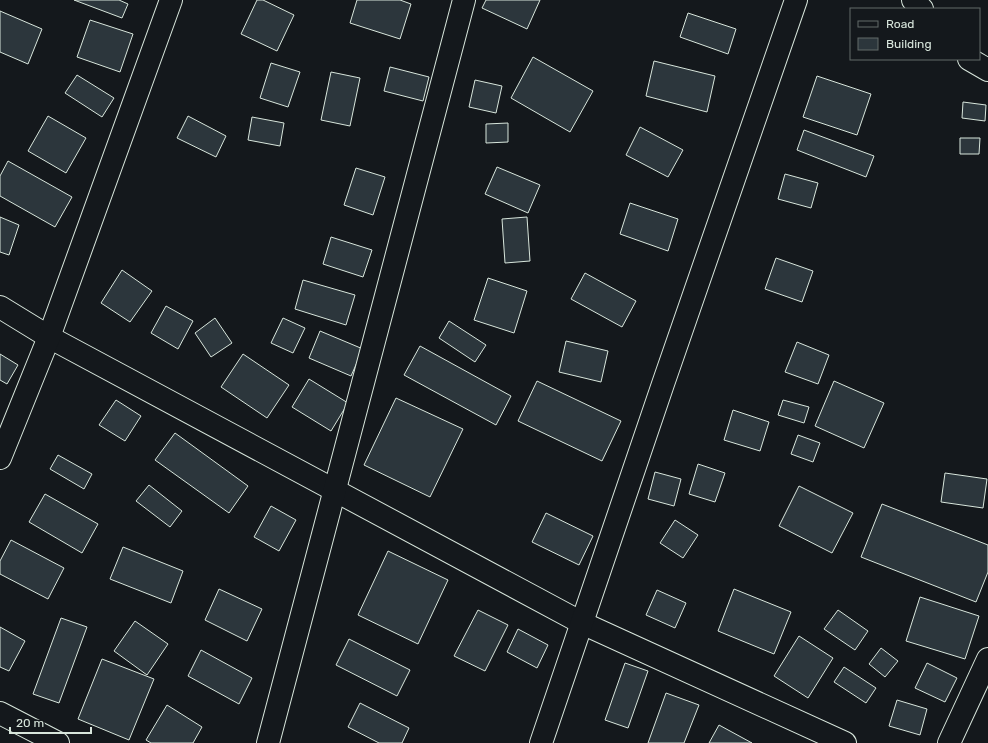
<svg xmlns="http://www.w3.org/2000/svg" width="988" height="743" font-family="Rubik,sans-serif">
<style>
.building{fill:#2c363c;stroke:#d8e6dc}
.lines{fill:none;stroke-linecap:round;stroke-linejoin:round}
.minor-casing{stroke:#d8e6dc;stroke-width:24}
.minor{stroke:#14181c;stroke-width:22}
</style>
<rect width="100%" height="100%" fill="#14181c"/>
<g class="building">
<polygon points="74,0 119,0 128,4 122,18"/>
<polygon points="257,0 263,0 294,15 277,51 241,34"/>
<polygon points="357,0 400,0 411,4 400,39 350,23"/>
<polygon points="486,0 540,0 527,29 482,8"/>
<polygon points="0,11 42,29 28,64 0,52"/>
<polygon points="688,13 736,29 728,54 680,37"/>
<polygon points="90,20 133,34 120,72 77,57"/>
<polygon points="533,57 593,91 570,132 511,98"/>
<polygon points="654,61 715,76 707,112 646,96"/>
<polygon points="271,63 300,72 288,107 260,98"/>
<polygon points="390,67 429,77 423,101 384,91"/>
<polygon points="331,72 360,78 350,126 321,120"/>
<polygon points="77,75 114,98 102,117 65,93"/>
<polygon points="817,76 871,94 857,135 803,117"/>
<polygon points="475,80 502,86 496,113 469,107"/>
<polygon points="963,102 986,105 985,121 962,118"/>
<polygon points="48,116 86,138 66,173 28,151"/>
<polygon points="188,116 226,136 216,157 177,138"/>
<polygon points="252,117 284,123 280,146 248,140"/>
<polygon points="508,123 508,142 486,143 486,124"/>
<polygon points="640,127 683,150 668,177 626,155"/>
<polygon points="804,130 874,156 866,177 797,150"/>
<polygon points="960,138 980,138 979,154 960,154"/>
<polygon points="8,161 72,197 55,227 0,196 0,176"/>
<polygon points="497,167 540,185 528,213 485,194"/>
<polygon points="356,168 385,177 373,215 344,205"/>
<polygon points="785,174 818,183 811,208 778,199"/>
<polygon points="630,203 678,219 668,251 620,234"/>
<polygon points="0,217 19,225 9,255 0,252"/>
<polygon points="527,217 530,261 505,263 502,219"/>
<polygon points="331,237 372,250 363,277 323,264"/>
<polygon points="776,258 813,271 802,302 765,289"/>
<polygon points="122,270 152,291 130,322 101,303"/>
<polygon points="585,273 636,301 622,327 571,299"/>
<polygon points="488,278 527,291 514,333 474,320"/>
<polygon points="303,280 355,295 346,325 295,309"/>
<polygon points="166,306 193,321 178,349 151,333"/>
<polygon points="215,318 232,343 211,357 195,333"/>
<polygon points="283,318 305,328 293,353 271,343"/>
<polygon points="449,321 486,345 475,362 439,338"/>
<polygon points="320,331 363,349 351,376 309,358"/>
<polygon points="566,341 608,351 601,382 559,372"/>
<polygon points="797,342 829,355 818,384 785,372"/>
<polygon points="420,346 511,396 496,425 404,375"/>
<polygon points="0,354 18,365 7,384 0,380"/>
<polygon points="243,354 289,385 267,418 221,387"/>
<polygon points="309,379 348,403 331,431 292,407"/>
<polygon points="537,381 621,421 602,461 518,421"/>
<polygon points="834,381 884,403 864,448 815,426"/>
<polygon points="396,398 463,429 430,497 364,465"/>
<polygon points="116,400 141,416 125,441 99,425"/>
<polygon points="783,400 809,407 804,423 778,415"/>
<polygon points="733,410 769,422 760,451 724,440"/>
<polygon points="175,433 248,486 229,513 155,460"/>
<polygon points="798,435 820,443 813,462 791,454"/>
<polygon points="58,455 92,474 84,489 50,469"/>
<polygon points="698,464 725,473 715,502 689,494"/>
<polygon points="655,472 681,479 674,506 648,499"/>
<polygon points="945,473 987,479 983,508 941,502"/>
<polygon points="149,485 182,511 170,527 136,501"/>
<polygon points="799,486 853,513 832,553 779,526"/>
<polygon points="45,494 98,524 82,553 29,522"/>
<polygon points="882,504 988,545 988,572 976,602 861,557"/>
<polygon points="271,506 296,520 279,551 254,537"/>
<polygon points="546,513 593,536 579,565 532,542"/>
<polygon points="675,520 698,535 683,558 660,543"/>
<polygon points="11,540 64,568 48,599 0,574 0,561"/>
<polygon points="123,547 183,571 171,603 110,579"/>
<polygon points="388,551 448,580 418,644 358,615"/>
<polygon points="219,589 262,609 247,641 205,620"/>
<polygon points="734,589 791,612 774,654 718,631"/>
<polygon points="657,590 686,603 675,628 646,615"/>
<polygon points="920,597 979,616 965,659 906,641"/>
<polygon points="478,610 508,625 485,671 454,656"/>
<polygon points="838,610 868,631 855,650 824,629"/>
<polygon points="61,618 87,627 59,703 33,694"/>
<polygon points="135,621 168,644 147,675 114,651"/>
<polygon points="0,627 25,641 9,671 0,667"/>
<polygon points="518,629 548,645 537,668 507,652"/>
<polygon points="799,636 833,658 808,698 774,676"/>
<polygon points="349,639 410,670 397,696 336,665"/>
<polygon points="881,648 898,661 885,677 869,664"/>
<polygon points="201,650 252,678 239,704 188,676"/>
<polygon points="102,659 154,679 129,740 78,719"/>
<polygon points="625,663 648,671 628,728 605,720"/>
<polygon points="927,663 957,678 945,702 915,688"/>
<polygon points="844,667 876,688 866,703 834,682"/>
<polygon points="666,693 699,705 684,743 648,743"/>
<polygon points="897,700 927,709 920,735 889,726"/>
<polygon points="360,703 409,728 402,743 379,743 348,727"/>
<polygon points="167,705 202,727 193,743 151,743 146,740"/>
<polygon points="719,725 752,743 709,743"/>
</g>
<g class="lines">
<defs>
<g id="minor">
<polyline points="913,0 922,9"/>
<polyline points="969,59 988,70"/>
<polyline points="0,307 49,337 582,623 845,743"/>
<polyline points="0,458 49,337 171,0"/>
<polyline points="0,713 58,743"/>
<polyline points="268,743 464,0"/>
<polyline points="541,743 663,384 796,0"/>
<polyline points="949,743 988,659"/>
</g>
</defs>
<use href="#minor" class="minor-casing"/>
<use href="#minor" class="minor"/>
</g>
<rect x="850" y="8" width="130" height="52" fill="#14181c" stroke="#626a69"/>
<rect x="858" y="21" width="20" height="6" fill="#14181c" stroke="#626a69"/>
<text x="886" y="28" font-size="12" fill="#d8e6dc">Road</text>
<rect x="858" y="38" width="20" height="12" fill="#2c363c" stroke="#626a69"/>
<text x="886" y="48" font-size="12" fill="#d8e6dc">Building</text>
<path d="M10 727v6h81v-6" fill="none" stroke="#d8e6dc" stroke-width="2"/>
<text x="16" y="727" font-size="12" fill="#d8e6dc" stroke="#14181c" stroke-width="3" paint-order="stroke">20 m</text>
</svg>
